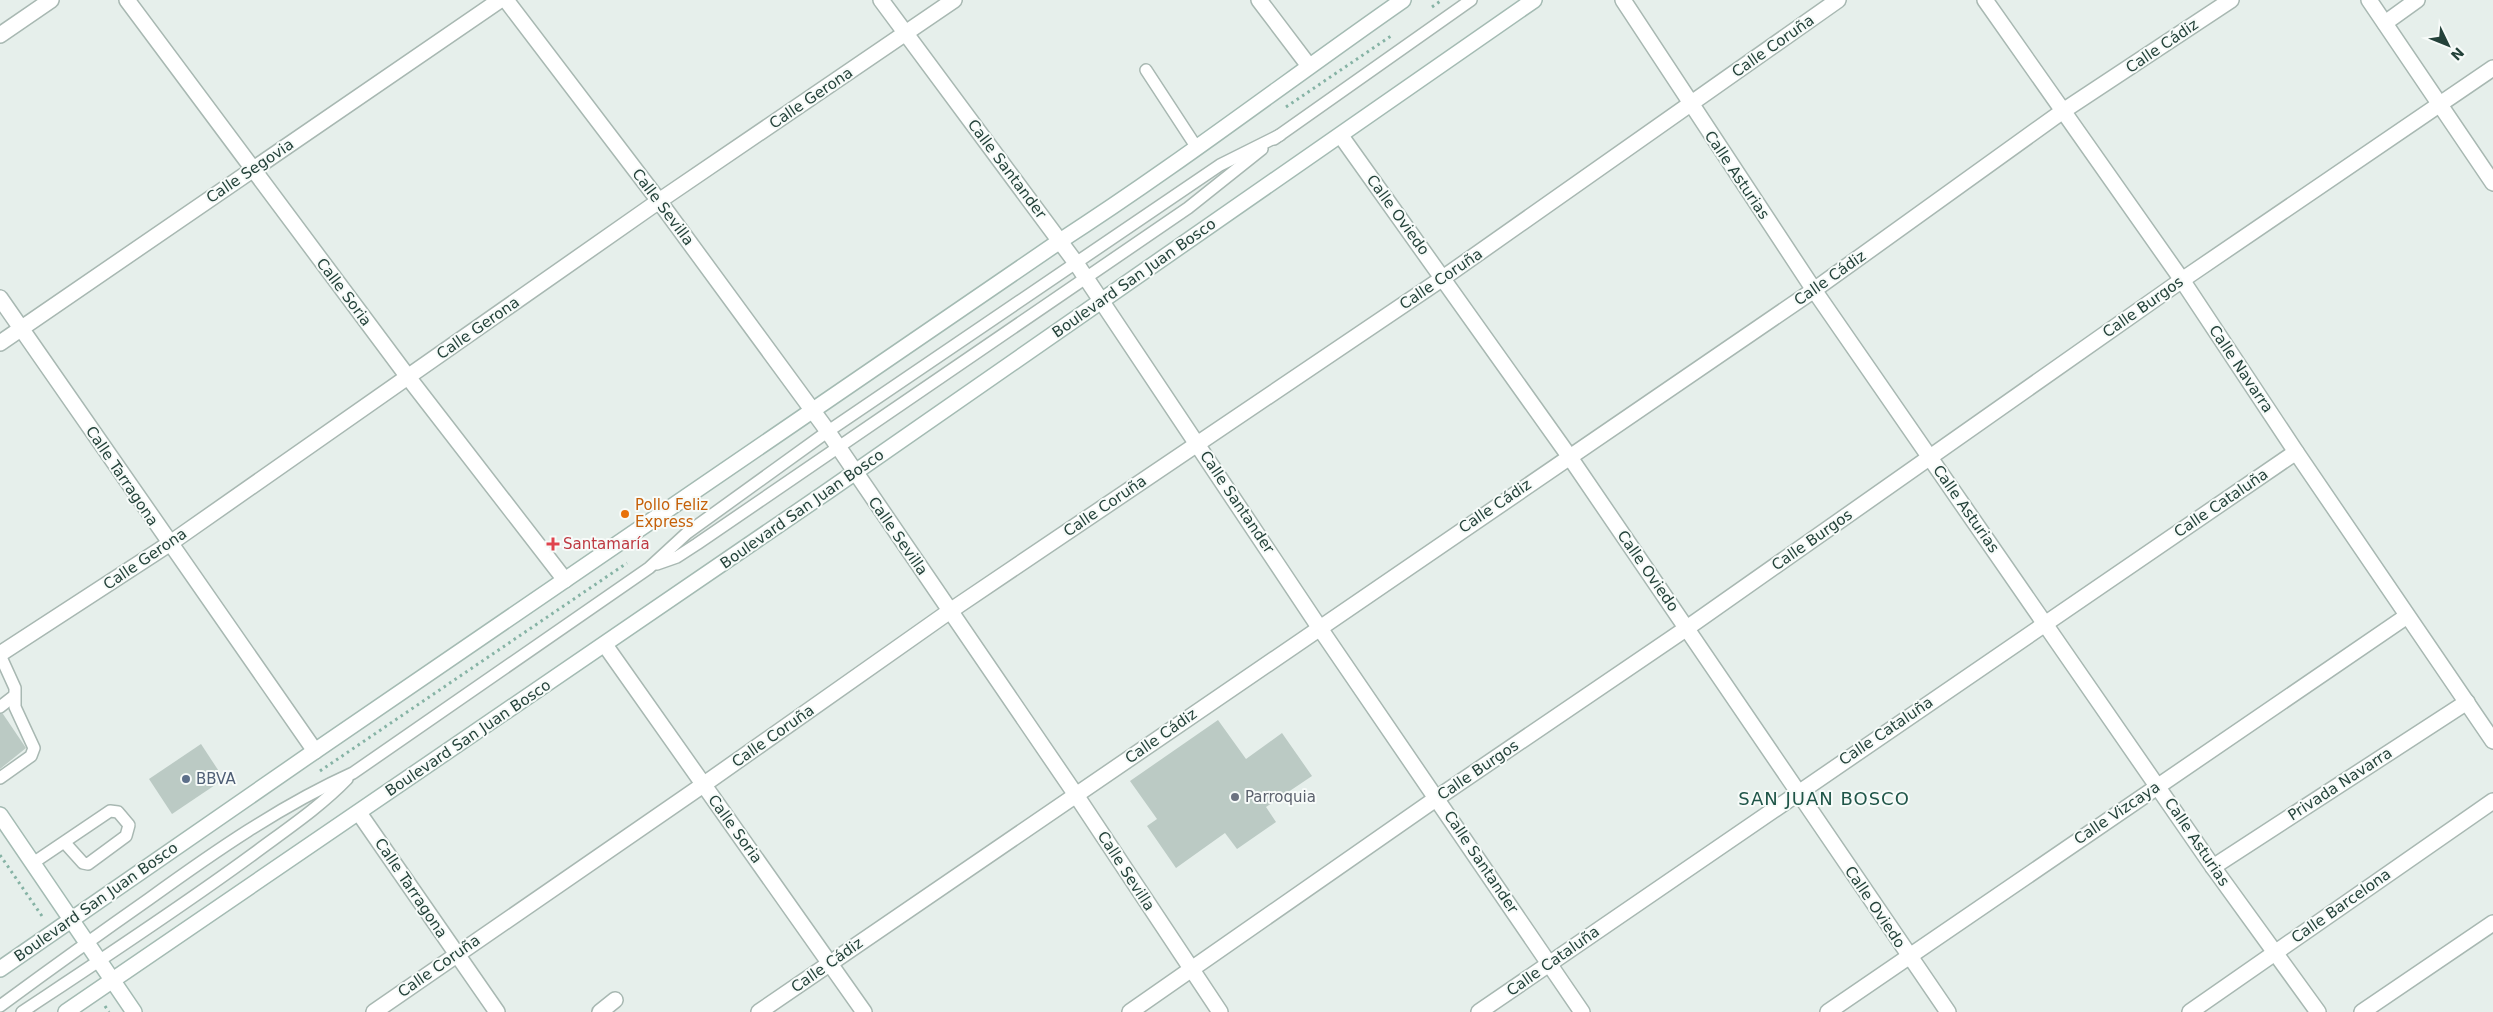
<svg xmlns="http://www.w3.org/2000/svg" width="2493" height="1012" font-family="'DejaVu Sans',sans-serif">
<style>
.building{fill:#bbcac4}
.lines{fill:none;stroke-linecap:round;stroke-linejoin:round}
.lane-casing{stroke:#a8b8b2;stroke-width:14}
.street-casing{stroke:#a8b8b2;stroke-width:18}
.secondary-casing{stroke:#a4bbb3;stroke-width:18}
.path{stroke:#86b3a5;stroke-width:3;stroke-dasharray:2.5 4;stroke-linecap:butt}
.lane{stroke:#fff;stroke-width:11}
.street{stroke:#fff;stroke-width:15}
.secondary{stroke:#fff;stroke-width:15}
.food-dot{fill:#e8710a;stroke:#f7fbf9;stroke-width:2}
.health-dot{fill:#e0444e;stroke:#f7fbf9;stroke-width:2}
.service-dot{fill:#5c6f8a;stroke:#f7fbf9;stroke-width:2}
.worship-dot{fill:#6b7280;stroke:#f7fbf9;stroke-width:2}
.labels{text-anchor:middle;stroke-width:4;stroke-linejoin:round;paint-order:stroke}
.street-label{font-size:15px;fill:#24423a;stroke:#f7fbf9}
.food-label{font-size:15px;fill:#c56008;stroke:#f7fbf9;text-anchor:start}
.health-label{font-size:15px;fill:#be3a42;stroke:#f7fbf9;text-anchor:start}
.service-label{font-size:15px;fill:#4e5e75;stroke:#f7fbf9;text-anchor:start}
.worship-label{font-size:15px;fill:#5b616d;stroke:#f7fbf9;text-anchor:start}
.quarter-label{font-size:18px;letter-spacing:1px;fill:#1f5548;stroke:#f7fbf9}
</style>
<rect width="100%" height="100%" fill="#e6efeb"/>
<g class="building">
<polygon points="0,714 3,714 26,748 0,769"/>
<polygon points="1218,720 1246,759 1282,733 1312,776 1266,807 1276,822 1237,849 1225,833 1176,868 1147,826 1157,819 1130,781"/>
<polygon points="201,744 224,779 172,814 149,779"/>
</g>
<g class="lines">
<defs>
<g id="lane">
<polyline points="1146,70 1197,148"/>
<polyline points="1274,139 1471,0"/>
<polyline points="657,564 677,557 697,544 1188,208 1262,149"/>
<polyline points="0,655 15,688 15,707 34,748 31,756 0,778"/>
<polyline points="0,707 14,696"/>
<polyline points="33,863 110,811 118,812 129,825 126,836 88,864 83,863 65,843"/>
<path d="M0,1006c49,-36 99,-72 149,-107 65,-47 131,-93 204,-126l296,-205 38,-35 140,-101 393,-267 60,-30"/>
<path d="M22,1012c77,-51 155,-102 230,-157 32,-24 67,-47 95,-76"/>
</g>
<g id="street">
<polyline points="127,0 408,377 565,580"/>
<polyline points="506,0 659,201 824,426 1076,795 1220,1012"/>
<polyline points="881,0 1076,263 1319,627 1582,1012"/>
<polyline points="1259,0 1309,66"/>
<polyline points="1623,0 1814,290 2213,867 2318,1012"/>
<polyline points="1985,0 2182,280 2296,452 2493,741"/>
<polyline points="2369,0 2493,183"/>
<polyline points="2385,23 2417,0"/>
<polyline points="0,35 51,0"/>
<polyline points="1341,136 1569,456 1948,1012"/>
<polyline points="0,298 315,751"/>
<polyline points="0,343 500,0"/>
<polyline points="605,645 864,1012"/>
<polyline points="0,654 169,544 659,201 954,0"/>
<polyline points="359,813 497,1012"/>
<polyline points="2213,867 2467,702"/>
<polyline points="374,1012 703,785 950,611 1443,278 1838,0"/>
<polyline points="600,1012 615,1000"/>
<polyline points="759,1012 1814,290 2063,111 2231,0"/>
<polyline points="1130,1012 1437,798 1687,628 2182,280 2493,68"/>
<polyline points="1479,1012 2296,452"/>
<polyline points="1828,1012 2407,616"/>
<polyline points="2190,1012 2493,801"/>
<polyline points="2362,1012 2493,923"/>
</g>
<g id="secondary">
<polyline points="0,815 134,1012"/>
<path d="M0,969l315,-218 745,-510c118,-76 228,-161 343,-241"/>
<polyline points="66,1012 828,491 1534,0"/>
</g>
</defs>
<use href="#lane" class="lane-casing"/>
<use href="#street" class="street-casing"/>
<use href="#secondary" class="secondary-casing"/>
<g class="path">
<polyline points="1432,7 1442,0"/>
<polyline points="1286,107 1391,36"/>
<polyline points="320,771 627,563"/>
<polyline points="0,855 44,919"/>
<polyline points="105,1006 109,1012"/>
</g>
<use href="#lane" class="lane"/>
<use href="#street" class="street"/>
<use href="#secondary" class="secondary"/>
</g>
<circle class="food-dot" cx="625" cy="514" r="5"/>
<path class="health-dot" d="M550.5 536.5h5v5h5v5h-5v5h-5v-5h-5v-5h5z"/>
<circle class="service-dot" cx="186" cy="779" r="5"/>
<circle class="worship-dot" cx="1235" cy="797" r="5"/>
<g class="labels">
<g class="street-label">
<text transform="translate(1773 46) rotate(-35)" y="5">Calle Coruña</text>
<text transform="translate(2162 46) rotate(-34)" y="5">Calle Cádiz</text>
<text transform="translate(811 98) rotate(-34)" y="5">Calle Gerona</text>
<text transform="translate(1007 169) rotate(53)" y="5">Calle Santander</text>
<text transform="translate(250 171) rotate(-34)" y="5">Calle Segovia</text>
<text transform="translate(1737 175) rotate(56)" y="5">Calle Asturias</text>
<text transform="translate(663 207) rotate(53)" y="5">Calle Sevilla</text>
<text transform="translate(1398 215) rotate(54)" y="5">Calle Oviedo</text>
<text transform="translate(1134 278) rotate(-35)" y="5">Boulevard San Juan Bosco</text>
<text transform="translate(1830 278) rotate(-35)" y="5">Calle Cádiz</text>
<text transform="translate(1441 279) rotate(-34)" y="5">Calle Coruña</text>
<text transform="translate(344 292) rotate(53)" y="5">Calle Soria</text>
<text transform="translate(2143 307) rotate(-35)" y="5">Calle Burgos</text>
<text transform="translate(478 328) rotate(-35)" y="5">Calle Gerona</text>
<text transform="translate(2241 369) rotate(56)" y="5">Calle Navarra</text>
<text transform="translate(122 476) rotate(56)" y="5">Calle Tarragona</text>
<text transform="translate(1237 502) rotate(56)" y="5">Calle Santander</text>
<text transform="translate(2221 503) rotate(-34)" y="5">Calle Cataluña</text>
<text transform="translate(1105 506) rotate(-34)" y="5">Calle Coruña</text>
<text transform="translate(1495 506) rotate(-34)" y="5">Calle Cádiz</text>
<text transform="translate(802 509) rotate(-35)" y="5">Boulevard San Juan Bosco</text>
<text transform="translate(1966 509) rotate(55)" y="5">Calle Asturias</text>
<text transform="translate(898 536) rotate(55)" y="5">Calle Sevilla</text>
<text transform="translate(1812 540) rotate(-35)" y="5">Calle Burgos</text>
<text transform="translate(145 559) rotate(-34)" y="5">Calle Gerona</text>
<text transform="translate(1648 571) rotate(55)" y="5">Calle Oviedo</text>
<text transform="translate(1886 731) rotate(-34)" y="5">Calle Cataluña</text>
<text transform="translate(773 736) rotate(-35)" y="5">Calle Coruña</text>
<text transform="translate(1161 736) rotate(-35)" y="5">Calle Cádiz</text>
<text transform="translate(468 738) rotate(-34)" y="5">Boulevard San Juan Bosco</text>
<text transform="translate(1478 770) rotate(-34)" y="5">Calle Burgos</text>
<text transform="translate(2340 784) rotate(-33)" y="5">Privada Navarra</text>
<text transform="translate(2117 813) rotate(-34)" y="5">Calle Vizcaya</text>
<text transform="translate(735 829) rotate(54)" y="5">Calle Soria</text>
<text transform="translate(2197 842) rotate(56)" y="5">Calle Asturias</text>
<text transform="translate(1481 862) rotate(56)" y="5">Calle Santander</text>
<text transform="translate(1126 871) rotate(57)" y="5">Calle Sevilla</text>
<text transform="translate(411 888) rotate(56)" y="5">Calle Tarragona</text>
<text transform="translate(96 902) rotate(-35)" y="5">Boulevard San Juan Bosco</text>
<text transform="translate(2341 906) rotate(-35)" y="5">Calle Barcelona</text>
<text transform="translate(1875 907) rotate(56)" y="5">Calle Oviedo</text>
<text transform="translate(1553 961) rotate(-35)" y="5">Calle Cataluña</text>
<text transform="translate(827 965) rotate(-35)" y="5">Calle Cádiz</text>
<text transform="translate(439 966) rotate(-35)" y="5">Calle Coruña</text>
</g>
<g class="food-label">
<text x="635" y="510">Pollo Feliz<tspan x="635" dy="17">Express</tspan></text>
</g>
<g class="health-label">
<text x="563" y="549">Santamaría</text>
</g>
<g class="service-label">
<text x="196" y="784">BBVA</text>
</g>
<g class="worship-label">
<text x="1245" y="802">Parroquia</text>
</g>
<g class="quarter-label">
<text x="1824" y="805">SAN JUAN BOSCO</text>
</g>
</g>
<g transform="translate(2448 45) rotate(133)" stroke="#f7fbf9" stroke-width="4" paint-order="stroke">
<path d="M0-4L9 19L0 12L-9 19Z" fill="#24423a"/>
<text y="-8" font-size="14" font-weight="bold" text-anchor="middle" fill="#24423a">N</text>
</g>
</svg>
